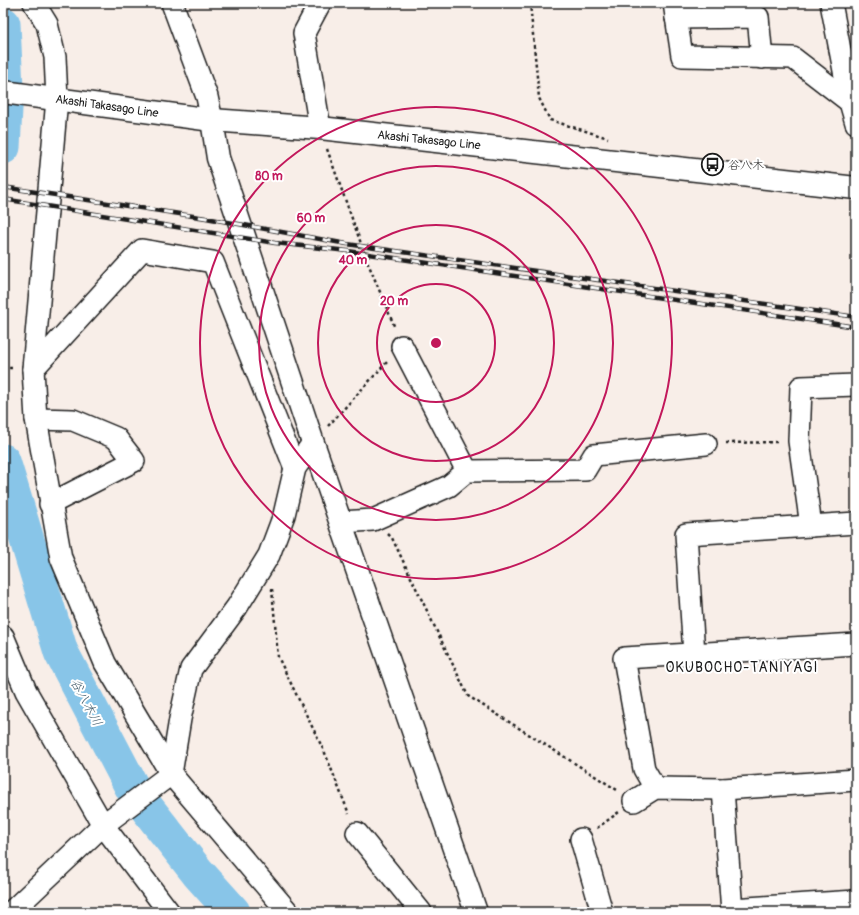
<svg xmlns="http://www.w3.org/2000/svg" width="859" height="915" font-family="Pangolin,'Klee One',sans-serif">
<style>
.lines{fill:none;stroke-linecap:round;stroke-linejoin:round}
.river{stroke:#88c5e8;stroke-width:35}
.minor-casing{stroke:#1c1c1c;stroke-width:24}
.tertiary-casing{stroke:#1c1c1c;stroke-width:25}
.secondary-casing{stroke:#1c1c1c;stroke-width:25}
.path{stroke:#1c1c1c;stroke-width:2.5;stroke-dasharray:3 3;stroke-linecap:butt}
.minor{stroke:#fff;stroke-width:21}
.tertiary{stroke:#fff;stroke-width:22}
.secondary{stroke:#fff;stroke-width:22}
.rail-casing{stroke:#1c1c1c;stroke-width:4.5}
.rail{stroke:#fff;stroke-width:3;stroke-dasharray:9;stroke-linecap:butt}
.ring{fill:none;stroke:#c2185b;stroke-width:2}
.labels{text-anchor:middle;stroke-width:4;stroke-linejoin:round;paint-order:stroke}
.street-label{font-size:12px;fill:#1c1c1c;stroke:#fff}
.poi-label{font-size:12px;fill:#1c1c1c;stroke:#fff;text-anchor:start}
.water-label{font-size:13px;font-style:italic;fill:#47606e;stroke:#fff}
.quarter-label{font-size:14px;letter-spacing:1px;fill:#1c1c1c;stroke:#fff}
.centre{fill:#c2185b;stroke:#fff;stroke-width:2}
.ring-label{font-size:12px;text-anchor:middle;font-weight:bold;fill:#c2185b;stroke:#fff;stroke-width:4;stroke-linejoin:round;paint-order:stroke}
</style>
<rect width="100%" height="100%" fill="#f8eee8"/>
<filter id="ink" filterUnits="userSpaceOnUse"><feTurbulence type="fractalNoise" baseFrequency=".025" numOctaves="2"/><feDisplacementMap in="SourceGraphic" scale="8" xChannelSelector="R" yChannelSelector="G"/><feConvolveMatrix kernelMatrix="1 2 1 2 8 2 1 2 1" color-interpolation-filters="sRGB"/></filter>
<g filter="url(#ink)">
<g class="lines">
<g class="river">
<polyline points="3,24 6,89 3,147"/>
<polyline points="3,461 61,652 135,793 198,873 233,912"/>
</g>
<defs>
<g id="minor">
<polyline points="34,3 47,24 55,57 57,99 33,369 36,419 61,558 105,663 171,774 288,912"/>
<polyline points="172,3 207,97 212,120"/>
<polyline points="320,3 304,33 320,128"/>
<polyline points="674,3 682,56 793,58 850,102"/>
<polyline points="831,3 850,102 856,123"/>
<polyline points="676,18 758,17 762,58"/>
<polyline points="402,346 467,471"/>
<polyline points="33,369 142,250 213,262 295,468"/>
<polyline points="36,419 73,420 116,438 134,461 50,504"/>
<polyline points="341,522 373,520 449,486 467,471 585,470 594,455 706,444"/>
<polyline points="811,526 799,441 801,387 856,385"/>
<polyline points="3,636 26,691 103,825 169,912"/>
<polyline points="694,654 686,534 856,523"/>
<polyline points="655,788 644,769 624,658 856,644"/>
<polyline points="723,789 732,912"/>
<polyline points="634,801 655,788 723,789 856,780"/>
<polyline points="357,833 421,912"/>
<polyline points="581,839 602,912"/>
<polyline points="732,909 856,901"/>
<polyline points="11,912 103,825 171,774 180,719 191,669 237,607 269,555 284,515 295,468 313,443"/>
</g>
<polyline id="tertiary" points="212,120 218,158 313,443 476,912"/>
<polyline id="secondary" points="3,92 212,120 320,128 856,188"/>
</defs>
<use href="#minor" class="minor-casing"/>
<use href="#tertiary" class="tertiary-casing"/>
<use href="#secondary" class="secondary-casing"/>
<g class="path">
<polyline points="530,3 539,98 550,120 608,138"/>
<polyline points="327,149 368,263 395,328"/>
<polyline points="3,368 12,368"/>
<polyline points="328,426 387,362"/>
<polyline points="726,443 779,442"/>
<polyline points="388,534 392,538 468,696 617,790"/>
<polyline points="272,589 278,657 325,753 349,814"/>
<polyline points="597,828 619,812"/>
</g>
<use href="#minor" class="minor"/>
<use href="#tertiary" class="tertiary"/>
<use href="#secondary" class="secondary"/>
<defs>
<g id="rail">
<polyline points="3,187 206,218 347,244 856,317"/>
<polyline points="3,199 275,243 348,251 856,327"/>
</g>
</defs>
<use href="#rail" class="rail-casing"/>
<use href="#rail" class="rail"/>
</g>
</g>
<g class="ring">
<circle cx="436" cy="343" r="59"/>
<circle cx="436" cy="343" r="118"/>
<circle cx="436" cy="343" r="177"/>
<circle cx="436" cy="343" r="236"/>
</g>
<defs>
<symbol id="bus-ring" viewBox="-11 -11 22 22"><circle r="9.5" fill="#fff" stroke="#1c1c1c" stroke-width="1.5"/><path d="M-5-6H5V4H4V6H2V4H-2V6H-4V4H-5ZM-3.5-4V0h7V-4ZM-3.5 1.2v1.5H-2V1.2ZM2 1.2v1.5H3.5V1.2Z" fill="#1c1c1c"/></symbol>
</defs>
<g fill-rule="evenodd">
<use href="#bus-ring" x="700" y="152" width="25" height="25"/>
</g>
<g class="labels">
<g class="street-label">
<text transform="translate(107 106) rotate(8)" y="4">Akashi Takasago Line</text>
<text transform="translate(429 140) rotate(6)" y="4">Akashi Takasago Line</text>
</g>
<g class="poi-label">
<text x="728" y="169">谷八木</text>
</g>
<g class="water-label">
<text transform="translate(87 702) rotate(62)" y="5">谷八木川</text>
</g>
<g class="quarter-label">
<text x="742" y="672">OKUBOCHO-TANIYAGI</text>
</g>
</g>
<circle cx="436" cy="343" r="6" class="centre"/>
<g class="ring-label">
<text x="269" y="180">80 m</text>
<text x="311" y="222">60 m</text>
<text x="353" y="264">40 m</text>
<text x="394" y="305">20 m</text>
</g>
<rect width="859" height="915" fill="none" stroke="#fff" stroke-width="16"/>
<rect x="8" y="8" width="843" height="899" fill="none" stroke="#1c1c1c" stroke-width="1.5" filter="url(#ink)"/>
</svg>
